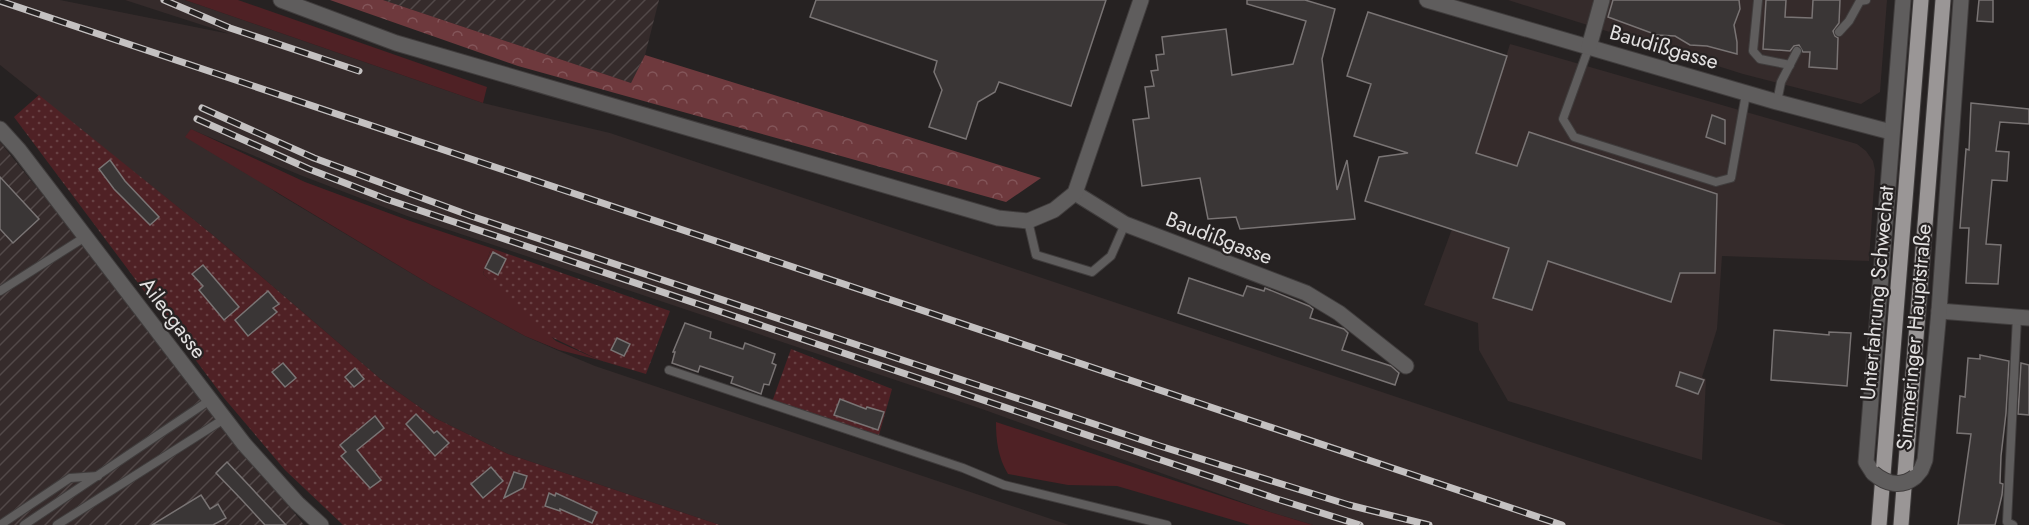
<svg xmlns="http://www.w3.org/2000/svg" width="2029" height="525" font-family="Jost,sans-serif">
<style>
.built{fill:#352b2b}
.industrial{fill:url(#industrial-furrows)}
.grass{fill:#4f2125}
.forest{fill:url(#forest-crowns)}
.park{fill:url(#park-dots)}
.building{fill:#3a3636;stroke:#797474;stroke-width:1.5}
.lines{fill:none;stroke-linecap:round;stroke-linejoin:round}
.service-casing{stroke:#403d3d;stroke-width:10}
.minor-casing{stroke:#403d3d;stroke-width:17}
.tertiary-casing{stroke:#403d3d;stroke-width:17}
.primary-casing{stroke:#403d3d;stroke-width:17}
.service{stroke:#5f5d5d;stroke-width:8}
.minor{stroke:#5f5d5d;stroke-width:15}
.tertiary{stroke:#5f5d5d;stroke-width:15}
.primary{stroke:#9a9696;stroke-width:15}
.rail-casing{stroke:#c4c1c1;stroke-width:7}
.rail{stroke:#262222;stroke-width:4.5;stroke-dasharray:14;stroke-linecap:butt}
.minor-bridge-casing{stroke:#403d3d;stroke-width:17;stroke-linecap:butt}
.minor-bridge{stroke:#5f5d5d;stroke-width:15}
.labels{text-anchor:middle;stroke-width:4.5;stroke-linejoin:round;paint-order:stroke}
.street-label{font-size:21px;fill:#e3e1e1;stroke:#262222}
</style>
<defs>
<pattern id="industrial-furrows" width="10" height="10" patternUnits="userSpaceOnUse" patternTransform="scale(1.5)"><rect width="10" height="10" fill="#352b2b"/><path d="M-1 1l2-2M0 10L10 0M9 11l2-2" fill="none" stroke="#524949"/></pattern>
<pattern id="forest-crowns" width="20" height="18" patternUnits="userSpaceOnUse" patternTransform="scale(1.5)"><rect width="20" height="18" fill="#6e393d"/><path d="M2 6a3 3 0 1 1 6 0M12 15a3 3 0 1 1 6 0" fill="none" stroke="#835559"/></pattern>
<pattern id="park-dots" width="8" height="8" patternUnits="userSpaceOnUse" patternTransform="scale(1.5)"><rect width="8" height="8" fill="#4f2125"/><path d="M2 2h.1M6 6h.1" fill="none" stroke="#684144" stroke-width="1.8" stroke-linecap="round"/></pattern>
</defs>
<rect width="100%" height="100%" fill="#262222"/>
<g class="built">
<polygon points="0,0 60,0 230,34 125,0 185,0 483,103 610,133 1519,438 1786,525 1313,525 1270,512 982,409 407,216 300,175 190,129 277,193 431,285 525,336 559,351 595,366 1069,525 720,525 508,454 435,418 384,382 214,236 0,65"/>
<polygon points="1508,0 1887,0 1880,92 1861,104 1743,74"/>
<polygon points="1510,44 1857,144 1866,151 1873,161 1875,170 1869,261 1722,256 1717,329 1702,377 1706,379 1702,460 1508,401 1479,350 1478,323 1424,305 1452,229"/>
</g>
<g class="industrial">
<polygon points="383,0 659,0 645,55 631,83"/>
<polygon points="0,142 75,235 304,525 0,525"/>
</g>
<g class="grass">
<polygon points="185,0 238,0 487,87 483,103"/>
<polygon points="191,129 305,182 410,221 491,248 483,274 556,341 599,360 559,350 525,336 431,285 185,137"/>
<path d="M996,422l274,90 43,13h-63l-133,-39 -49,-1 -60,-11c-10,-17 -12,-33 -12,-52z"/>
</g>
<polygon class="forest" points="330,0 383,0 631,83 645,55 1041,178 1006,202 518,66"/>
<g class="park">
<polygon points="39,95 214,236 384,382 435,418 508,454 720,525 343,525 285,470 224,398 14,117"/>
<polygon points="491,248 670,311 646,374 599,360 541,332 483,274"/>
<polygon points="791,349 892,389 879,435 772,402"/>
</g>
<g class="building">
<polygon points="816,0 1106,0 1071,106 999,82 995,92 978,102 966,139 929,127 942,90 934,72 937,61 810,17"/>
<polygon points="1247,0 1305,0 1335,9 1322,59 1337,190 1347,160 1355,219 1240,229 1236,217 1208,219 1200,178 1142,186 1133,120 1149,118 1145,87 1154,86 1151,71 1158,70 1156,55 1164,54 1162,37 1226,29 1232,75 1293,64 1306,21 1247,4"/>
<polygon points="1613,0 1739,0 1740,9 1734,25 1737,42 1737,54 1707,46 1690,45 1675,36 1657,35 1608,17"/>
<polygon points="1766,0 1786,0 1785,17 1812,18 1813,0 1840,0 1839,23 1833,31 1835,36 1838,38 1837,69 1809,67 1810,52 1803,52 1799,45 1794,46 1790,51 1763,49"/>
<polygon points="1979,0 1993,0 1993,22 1977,21"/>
<polygon points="1368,12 1507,56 1476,153 1517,166 1529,132 1717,194 1715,273 1680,273 1671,302 1548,261 1532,310 1493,298 1509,248 1365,201 1379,157 1408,153 1354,136 1371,84 1347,76"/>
<polygon points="1971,103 2029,109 2029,124 2000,122 1996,151 2009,152 2007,181 1992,180 1986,244 2001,245 1998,284 1966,283 1969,228 1960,228 1966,149 1969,150"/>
<polygon points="1712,115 1725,120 1725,144 1706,137"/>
<polygon points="110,160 125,181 159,217 150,225 114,189 99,169"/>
<polygon points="0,177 39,219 13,243 0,229"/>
<polygon points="493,252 506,259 498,275 485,268"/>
<polygon points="203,265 239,307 224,320 199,290 203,286 192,274"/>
<polygon points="1189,278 1243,296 1247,286 1264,291 1265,288 1309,306 1313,309 1310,318 1344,329 1348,333 1342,350 1391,366 1399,373 1395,385 1178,313"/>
<polygon points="268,291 279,304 273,308 277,312 248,336 235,320"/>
<polygon points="685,323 711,332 710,338 743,349 745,343 775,354 772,363 776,365 769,385 764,384 761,394 731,383 733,377 700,366 698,372 672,363 675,352 673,352"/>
<polygon points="1774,330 1829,335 1829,332 1851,333 1847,386 1771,380"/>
<polygon points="617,338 630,344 624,356 611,350"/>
<polygon points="1980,355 2009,361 2006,413 2001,456 2000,483 2003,484 2002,495 1995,525 1958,525 1971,434 1957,433 1960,396 1965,397 1968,358 1980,359"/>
<polygon points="283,363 296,378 285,387 272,372"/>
<polygon points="2021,363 2029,365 2029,415 2018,414"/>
<polygon points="355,368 364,379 354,387 345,377"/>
<polygon points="1680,372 1704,380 1698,394 1676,386"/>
<polygon points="840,399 866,409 867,407 884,412 878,430 834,415"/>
<polygon points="416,414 434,433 437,431 449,443 435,456 406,424"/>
<polygon points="375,416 384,428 357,450 381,480 370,488 341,456 346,452 340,445"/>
<polygon points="227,462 286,525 265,525 241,499 216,473"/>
<polygon points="491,467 503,481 483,498 471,484"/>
<polygon points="514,472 527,476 523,488 504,498"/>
<polygon points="549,493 555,496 556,493 597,512 592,523 560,509 560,511 545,506"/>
<polygon points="201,495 210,509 218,504 226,518 213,525 152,525"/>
</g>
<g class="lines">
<defs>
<g id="service">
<polyline points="1758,0 1753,51 1760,59 1790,65"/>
<polyline points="1839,32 1849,21 1860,1 1866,0"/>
<polyline points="1589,47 1563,119 1574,137 1716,182 1731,178 1746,94"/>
<polyline points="1777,102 1781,82 1797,51"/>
<polyline points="1028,221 1036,255 1092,272 1111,256 1125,224"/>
<polyline points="0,291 85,237"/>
<polyline points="669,370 963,468 1004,485 1167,525"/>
<polyline points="0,525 70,478 98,476"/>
<polyline points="24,525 210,400"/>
<polyline points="57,525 224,419"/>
<polyline points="2013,525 2007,522 2017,317"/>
</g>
<g id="minor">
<polyline points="1427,0 1777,102 1891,132"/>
<polyline points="1589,47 1602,0"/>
<polyline points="0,129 19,150 244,444 297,503 321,525"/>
<polyline points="1075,193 1125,224 1306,293 1339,313 1406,366"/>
<polyline points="1939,311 2029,318"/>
<polyline points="1873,473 1866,462 1903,0"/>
<polyline points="1915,477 1921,470 1925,460 1939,311 1961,0"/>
</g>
<polyline id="tertiary" points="281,0 396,43 998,218 1028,221 1054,210 1075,193 1141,0"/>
<g id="primary">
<polyline points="1879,525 1921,0"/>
<polyline points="1901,525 1943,0"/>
</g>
</defs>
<use href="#service" class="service-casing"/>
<use href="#minor" class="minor-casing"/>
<use href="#tertiary" class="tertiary-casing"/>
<use href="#primary" class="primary-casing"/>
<use href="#service" class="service"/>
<use href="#minor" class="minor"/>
<use href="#tertiary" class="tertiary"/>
<use href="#primary" class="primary"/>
<defs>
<g id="rail">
<polyline points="164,0 230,28 359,71"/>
<polyline points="0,1 1562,525"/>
<polyline points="202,108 314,158 471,216 1160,446 1349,505 1429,525"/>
<polyline points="197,119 309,169 386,199 1277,499 1360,525"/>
</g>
</defs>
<use href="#rail" class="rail-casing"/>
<use href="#rail" class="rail"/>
<defs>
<path id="minor-bridge" d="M1873,473c13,11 28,15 42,4"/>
</defs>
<use href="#minor-bridge" class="minor-bridge-casing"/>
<use href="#minor-bridge" class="minor-bridge"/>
</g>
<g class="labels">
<g class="street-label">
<text transform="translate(1664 47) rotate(16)" y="7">Baudißgasse</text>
<text transform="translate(1219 238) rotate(21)" y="7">Baudißgasse</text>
<text transform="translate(1877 293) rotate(-85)" y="7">Unterfahrung Schwechat</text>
<text transform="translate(173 318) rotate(53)" y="7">Ailecgasse</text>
<text transform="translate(1914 337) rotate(-85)" y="7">Simmeringer Hauptstraße</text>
</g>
</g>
</svg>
